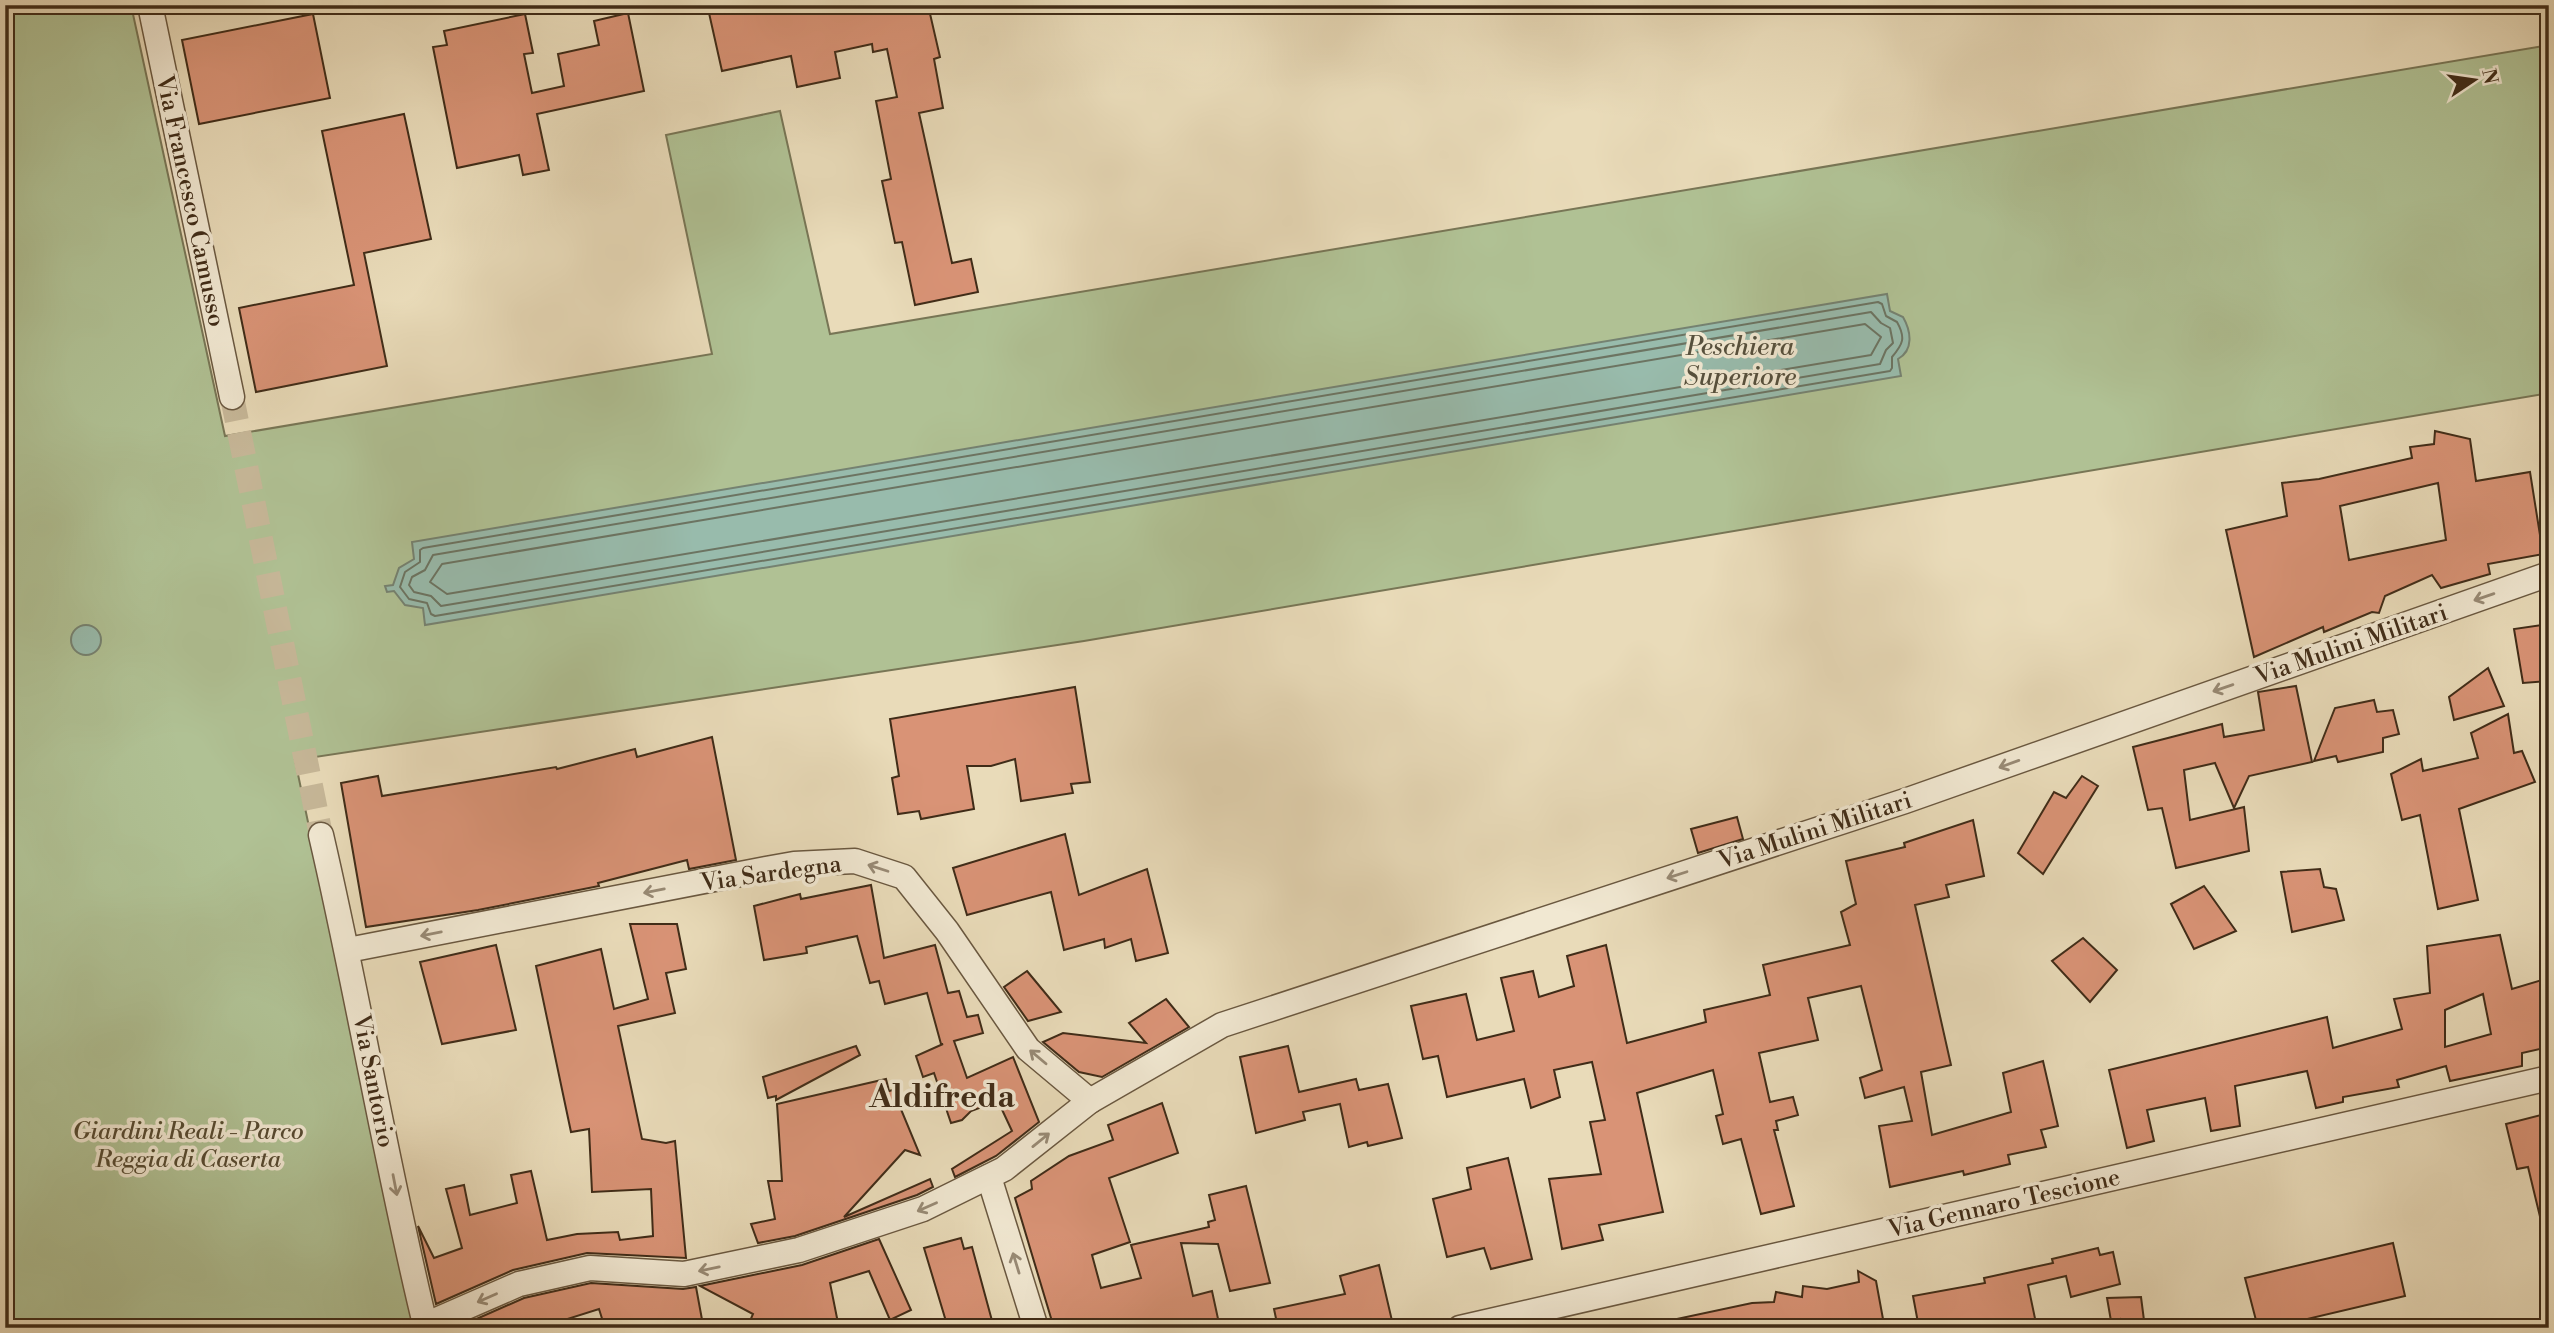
<svg xmlns="http://www.w3.org/2000/svg" width="2554" height="1333" font-family="'Libre Bodoni',serif">
<style>
.green{fill:#b0c194;stroke:#787656;stroke-width:2}
.water{fill:#98bbac;stroke:#758271;stroke-width:2}
.lines{fill:none;stroke-linecap:round;stroke-linejoin:round}
.shore{stroke:#6c7462;stroke-width:2}
.building{fill:#d99376;stroke:#402c18;stroke-width:2;fill-rule:evenodd}
.minor-tunnel{stroke:#c7b899;stroke-width:24;stroke-dasharray:24 12;stroke-linecap:butt}
.minor-casing{stroke:#6a5840;stroke-width:27}
.minor{stroke:#f1e8d2;stroke-width:24}
.oneway{stroke:#988a75}
.labels{text-anchor:middle;stroke-width:7;stroke-linejoin:round;paint-order:stroke}
.street-label{font-size:24px;fill:#402c18;stroke:#f1e8d2}
.park-label{font-size:24px;font-style:italic;fill:#564a31;stroke:#f1e8d2}
.water-label{font-size:26px;font-style:italic;fill:#56503d;stroke:#f1e8d2}
.district-label{font-size:32px;font-weight:bold;fill:#402c18;stroke:#f1e8d2}
</style>
<rect width="100%" height="100%" fill="#e9dbb9"/>
<filter id="stains"><feTurbulence type="fractalNoise" baseFrequency=".00286" numOctaves="4"/><feColorMatrix values="0 0 0 0 .2 0 0 0 0 .09 0 0 0 0 .02 0 0 0 .5 -.17"/></filter>
<radialGradient id="worn" r=".72"><stop offset=".6" stop-color="#630" stop-opacity="0"/><stop offset="1" stop-color="#630" stop-opacity=".3"/></radialGradient>
<polygon class="green" points="5,5 131,5 225,436 712,354 666,135 780,111 830,334 2549,45 2549,393 1084,641 295,760 414,1328 5,1328"/>
<g class="water">
<path d="M1887,294l3,17 13,6c8,14 11,33 -5,42l3,17 -1476,249 -2,-17 -18,-3 -11,-14 -7,1 -2,-6 8,-1 6,-17 15,-9 -2,-17z"/>
<circle cx="86" cy="640" r="15"/>
</g>
<g class="lines">
<g class="shore">
<path d="M1878,302l4,2 4,12 11,6c9,16 6,22 -5,35v11l-2,3 -1455,245 -4,-2 -4,-11 -18,-4 -9,-12 5,-15 15,-10v-12l3,-2z"/>
<polygon points="1871,312 1881,323 1890,328 1893,343 1886,350 1880,364 441,606 431,596 414,592 409,585 412,577 425,570 433,555"/>
<polygon points="1865,324 1881,337 1871,355 447,594 430,582 442,564"/>
</g>
</g>
<g class="building">
<polygon points="745,5 928,5 940,57 934,59 943,108 919,113 952,263 971,259 978,292 915,305 902,242 895,243 882,181 891,179 876,101 897,97 887,49 873,52 872,44 835,52 840,78 797,87 791,56 722,71 709,13"/>
<polygon points="628,13 644,91 537,114 549,170 523,175 519,155 457,168 433,47 447,45 444,31 525,14 533,53 524,54 532,93 564,86 558,54 599,45 594,21"/>
<polygon points="313,14 330,98 199,124 182,40"/>
<polygon points="404,114 431,239 364,253 387,366 256,392 239,308 354,285 322,131"/>
<path d="M2435,431l35,8 6,42 54,-9 13,82 -55,10 2,10 -49,14 -9,-13 -47,21 -6,17 -7,-1 -48,20 -1,-5 -69,30 -28,-127 61,-14 -5,-33 37,-4 93,-21 -2,-11 24,-3zM2438,483l8,57 -97,20 -9,-54z"/>
<polygon points="2549,624 2549,681 2523,683 2514,629"/>
<polygon points="2488,668 2504,706 2454,720 2449,697"/>
<polygon points="2296,686 2312,762 2249,776 2234,808 2215,763 2184,770 2190,820 2244,807 2249,851 2176,868 2162,808 2148,810 2133,747 2222,724 2224,737 2264,730 2258,692"/>
<polygon points="1075,687 1090,782 1071,784 1073,793 1021,801 1015,759 991,766 967,766 974,809 921,819 919,811 898,814 892,778 899,776 890,719"/>
<polygon points="2374,700 2377,712 2393,710 2399,734 2383,738 2383,752 2338,762 2336,756 2314,761 2335,708"/>
<polygon points="2508,714 2514,753 2522,751 2535,782 2459,809 2478,900 2438,909 2420,815 2402,820 2391,774 2421,759 2423,771 2478,758 2471,733"/>
<polygon points="712,737 736,860 689,869 687,860 598,883 599,886 478,910 366,927 341,783 378,776 382,796 556,767 557,769 635,749 637,757"/>
<polygon points="2082,776 2098,786 2043,874 2018,853 2054,792 2066,798"/>
<polygon points="1737,817 1743,839 1698,853 1691,829"/>
<polygon points="1973,820 1984,876 1946,885 1949,897 1915,905 1951,1065 1921,1072 1932,1135 2011,1112 2003,1073 2043,1061 2058,1126 2041,1130 2046,1147 2008,1155 2010,1164 1964,1175 1963,1171 1890,1187 1879,1126 1912,1121 1904,1087 1865,1098 1860,1078 1882,1070 1861,986 1808,998 1818,1040 1759,1053 1770,1102 1793,1097 1798,1115 1776,1121 1778,1130 1774,1130 1794,1206 1761,1214 1741,1139 1723,1144 1716,1116 1723,1114 1713,1070 1637,1093 1663,1212 1599,1225 1603,1240 1562,1249 1549,1179 1601,1174 1590,1122 1605,1120 1592,1062 1554,1070 1560,1097 1531,1108 1524,1079 1447,1097 1438,1056 1423,1059 1411,1006 1466,994 1477,1040 1514,1031 1501,978 1533,971 1539,997 1574,986 1567,956 1606,945 1627,1043 1706,1022 1704,1010 1770,995 1763,965 1850,945 1841,912 1856,904 1846,861 1905,847 1904,843"/>
<polygon points="1065,834 1079,895 1147,869 1168,953 1136,961 1131,939 1105,948 1104,939 1064,950 1051,892 967,915 953,868"/>
<polygon points="2320,869 2324,887 2336,889 2344,920 2292,932 2281,872"/>
<polygon points="871,885 884,958 935,945 948,993 959,991 967,1017 978,1015 983,1033 954,1041 967,1078 1013,1057 1039,1122 996,1156 955,1177 952,1169 1012,1131 998,1101 971,1111 962,1120 951,1123 934,1073 923,1077 916,1056 943,1044 941,1044 927,993 885,1004 879,981 870,983 857,936 806,947 807,953 764,960 754,906 800,894 801,899"/>
<polygon points="2204,886 2236,931 2194,949 2171,904"/>
<polygon points="630,924 677,924 686,969 666,973 675,1013 618,1026 642,1139 666,1143 675,1141 686,1258 587,1253 513,1270 436,1304 418,1226 434,1258 462,1248 446,1189 464,1185 470,1215 517,1203 511,1175 531,1171 547,1240 577,1234 618,1232 620,1240 653,1236 651,1189 592,1192 589,1129 571,1132 536,966 601,949 614,1009 648,999"/>
<path d="M2500,935l12,54 37,-11v69l-27,6v13l-72,15 -4,-15 -49,14 2,7 -56,10v5l-27,6 -9,-37 -72,15 5,40 -29,5 -6,-33 -58,12 7,31 -27,7 -18,-78 218,-53 6,31 69,-19 -8,-30 36,-6 -3,-47zM2483,994l8,40 -46,13v-37z"/>
<polygon points="2083,938 2117,970 2090,1002 2052,961"/>
<polygon points="496,945 516,1030 442,1044 420,962"/>
<polygon points="1027,971 1061,1012 1028,1021 1004,987"/>
<polygon points="1166,999 1189,1027 1102,1077 1079,1072 1043,1042 1063,1033 1146,1043 1129,1023"/>
<polygon points="856,1046 860,1055 776,1100 776,1096 768,1098 763,1077"/>
<polygon points="1288,1046 1299,1092 1356,1079 1359,1090 1388,1084 1402,1138 1368,1146 1367,1142 1349,1147 1340,1104 1303,1112 1305,1120 1256,1133 1240,1057"/>
<polygon points="886,1079 889,1091 893,1090 920,1155 905,1150 844,1217 930,1179 933,1187 917,1195 795,1236 758,1243 751,1224 775,1219 768,1181 782,1181 777,1104"/>
<polygon points="1162,1103 1178,1153 1109,1178 1130,1242 1092,1255 1101,1288 1141,1278 1131,1245 1209,1227 1208,1222 1215,1220 1209,1195 1246,1186 1270,1283 1230,1291 1218,1244 1181,1243 1193,1296 1212,1291 1220,1328 1054,1328 1015,1198 1032,1189 1031,1181 1069,1156 1113,1140 1108,1125"/>
<polygon points="2549,1113 2549,1224 2542,1225 2528,1167 2517,1169 2506,1124"/>
<polygon points="1508,1158 1532,1259 1491,1269 1484,1248 1447,1257 1433,1199 1471,1189 1467,1168"/>
<polygon points="961,1238 964,1249 972,1247 994,1328 948,1328 924,1248"/>
<polygon points="879,1239 911,1310 890,1320 869,1271 830,1283 839,1328 747,1328 753,1314 700,1286 802,1265"/>
<polygon points="2393,1243 2405,1296 2269,1328 2258,1328 2245,1278"/>
<polygon points="2098,1248 2100,1255 2113,1252 2120,1284 2071,1297 2066,1276 2028,1285 2037,1328 1919,1328 1913,1296 1985,1283 1984,1278 2053,1263 2052,1259"/>
<polygon points="1379,1265 1393,1325 1383,1328 1278,1328 1274,1309 1345,1294 1340,1276"/>
<polygon points="1858,1271 1876,1281 1883,1319 1848,1326 1847,1320 1817,1328 1673,1328 1672,1320 1752,1303 1774,1302 1776,1292 1802,1297 1803,1286 1827,1289 1859,1282"/>
<polygon points="591,1283 683,1289 696,1287 703,1325 683,1328 605,1328 599,1309 564,1320 568,1328 456,1328 524,1298"/>
<polygon points="2141,1297 2145,1328 2122,1328 2120,1319 2111,1321 2107,1298"/>
</g>
<g class="lines">
<polyline class="minor-tunnel" points="232,397 321,835"/>
<defs>
<g id="minor">
<polyline points="150,5 232,397"/>
<path d="M321,835c38,163 65,330 105,493"/>
<polyline points="348,950 766,869 794,864 855,861 904,877 947,931 1028,1049 1090,1101"/>
<polyline points="989,1177 1036,1328"/>
<polyline points="425,1325 519,1284 590,1268 684,1274 799,1250 923,1209 1004,1169 1090,1101 1222,1025 1905,801 2549,574"/>
<polyline points="1460,1328 2549,1078"/>
</g>
</defs>
<use href="#minor" class="minor-casing"/>
<use href="#minor" class="minor"/>
</g>
<defs><path id="oneway-shaft" d="M-6 0H5M1.5-3L5.5 0L1.5 3" fill="none" stroke-width="1.6" stroke-linecap="round" stroke-linejoin="round" transform="scale(1.75)"/></defs>
<g class="oneway">
<use href="#oneway-shaft" transform="translate(2484 597) rotate(161)"/>
<use href="#oneway-shaft" transform="translate(2223 688) rotate(161)"/>
<use href="#oneway-shaft" transform="translate(2009 764) rotate(160)"/>
<use href="#oneway-shaft" transform="translate(878 868) rotate(-162)"/>
<use href="#oneway-shaft" transform="translate(1677 875) rotate(162)"/>
<use href="#oneway-shaft" transform="translate(654 891) rotate(169)"/>
<use href="#oneway-shaft" transform="translate(431 934) rotate(169)"/>
<use href="#oneway-shaft" transform="translate(1038 1057) rotate(-140)"/>
<use href="#oneway-shaft" transform="translate(1041 1140) rotate(-39)"/>
<use href="#oneway-shaft" transform="translate(395 1185) rotate(79)"/>
<use href="#oneway-shaft" transform="translate(927 1207) rotate(156)"/>
<use href="#oneway-shaft" transform="translate(1016 1263) rotate(-107)"/>
<use href="#oneway-shaft" transform="translate(709 1269) rotate(168)"/>
<use href="#oneway-shaft" transform="translate(487 1298) rotate(156)"/>
</g>
<g class="labels">
<g class="street-label">
<text transform="translate(191 201) rotate(78)" y="8">Via Francesco Camusso</text>
<text transform="translate(2351 644) rotate(-19)" y="8">Via Mulini Militari</text>
<text transform="translate(1815 830) rotate(-18)" y="8">Via Mulini Militari</text>
<text transform="translate(771 873) rotate(-8)" y="8">Via Sardegna</text>
<text transform="translate(374 1081) rotate(79)" y="8">Via Santorio</text>
<text transform="translate(2004 1203) rotate(-13)" y="8">Via Gennaro Tescione</text>
</g>
<g class="park-label">
<text x="188" y="1139">Giardini Reali - Parco<tspan x="188" dy="28">Reggia di Caserta</tspan></text>
</g>
<g class="water-label">
<text x="1740" y="355">Peschiera<tspan x="1740" dy="30">Superiore</tspan></text>
</g>
<g class="district-label">
<text x="942" y="1107">Aldifreda</text>
</g>
</g>
<rect width="2554" height="1333" fill="none" stroke="#e9dbb9" stroke-width="28"/>
<rect x="7" y="7" width="2540" height="1319" fill="none" stroke="#402c18" stroke-width="3.5"/>
<rect x="14" y="14" width="2526" height="1305" fill="none" stroke="#402c18" stroke-width="2"/>
<g transform="translate(2474 80) rotate(77)" stroke="#f1e8d2" stroke-width="5" paint-order="stroke">
<path d="M0-5L12 26L0 18L-12 26Z" fill="#402c18"/>
<text y="-10" font-size="19" font-weight="bold" text-anchor="middle" fill="#402c18">N</text>
</g>
<rect width="100%" height="100%" filter="url(#stains)"/>
<rect width="100%" height="100%" fill="url(#worn)"/>
</svg>
